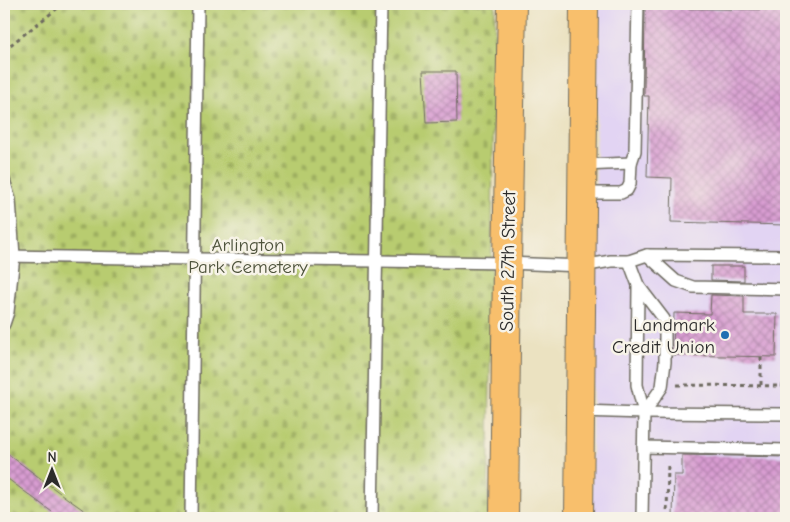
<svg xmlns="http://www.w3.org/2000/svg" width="790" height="522" font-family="'Comic Neue',sans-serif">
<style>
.built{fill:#e2d4f3}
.cemetery{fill:url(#cemetery-stones);stroke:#727c4e}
.building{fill:url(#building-cross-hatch)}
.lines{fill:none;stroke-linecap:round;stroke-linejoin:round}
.lane-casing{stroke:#6e6b60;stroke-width:14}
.primary-casing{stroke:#6e6b60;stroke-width:30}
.path{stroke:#6e6b60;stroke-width:3;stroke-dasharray:4 4;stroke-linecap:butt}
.lane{stroke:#fff;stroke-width:11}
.primary{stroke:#f8bf6c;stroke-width:28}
.poi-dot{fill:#1f6fb2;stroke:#f7f3e8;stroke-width:2}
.labels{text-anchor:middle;stroke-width:5;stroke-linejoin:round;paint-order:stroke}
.park-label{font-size:19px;fill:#4e533c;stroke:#f7f3e8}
.street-label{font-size:19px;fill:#2b2b2b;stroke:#f7f3e8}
.poi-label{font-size:19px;fill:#2b2b2b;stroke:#f7f3e8;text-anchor:end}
</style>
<defs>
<pattern id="cemetery-stones" width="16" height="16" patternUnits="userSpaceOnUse" patternTransform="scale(1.25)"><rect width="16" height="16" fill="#b8cc70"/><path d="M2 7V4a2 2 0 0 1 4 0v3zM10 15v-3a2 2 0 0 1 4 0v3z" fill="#9eaf61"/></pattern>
<pattern id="building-cross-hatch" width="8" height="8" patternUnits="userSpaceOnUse" patternTransform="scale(1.25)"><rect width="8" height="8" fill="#d89cd1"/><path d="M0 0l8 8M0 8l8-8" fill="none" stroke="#af7faa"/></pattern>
</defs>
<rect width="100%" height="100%" fill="#f7f3e8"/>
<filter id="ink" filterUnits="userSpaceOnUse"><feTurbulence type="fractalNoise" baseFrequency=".02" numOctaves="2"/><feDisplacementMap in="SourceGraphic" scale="10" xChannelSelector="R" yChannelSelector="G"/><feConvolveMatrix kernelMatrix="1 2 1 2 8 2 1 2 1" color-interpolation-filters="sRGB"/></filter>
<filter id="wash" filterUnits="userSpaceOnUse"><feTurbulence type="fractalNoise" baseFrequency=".0096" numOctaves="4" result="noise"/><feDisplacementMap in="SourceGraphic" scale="20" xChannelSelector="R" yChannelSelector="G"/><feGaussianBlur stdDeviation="1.12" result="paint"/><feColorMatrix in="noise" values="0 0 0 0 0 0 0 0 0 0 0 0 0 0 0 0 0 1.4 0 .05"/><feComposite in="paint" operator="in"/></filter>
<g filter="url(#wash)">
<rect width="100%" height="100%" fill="#ebe2c1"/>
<polygon class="built" points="598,4 786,4 786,518 591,518"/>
<polygon class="cemetery" points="4,4 495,4 488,518 4,518"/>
<g id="blocks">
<g class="building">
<polygon points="645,8 786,10 786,225 671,222 672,178 647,177 649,96 644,96"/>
<polygon points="423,71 456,71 457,122 426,123"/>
<polygon points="711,266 744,266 744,281 711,280"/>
<polygon points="711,295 744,296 744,314 777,314 776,357 673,355 674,313 710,314"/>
<polygon points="4,451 68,499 95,518 60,518 4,476"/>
<polygon points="682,455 786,457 786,518 673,518 674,475 682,475"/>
</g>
</g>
</g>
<g filter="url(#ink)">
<use href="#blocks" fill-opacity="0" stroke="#6e6b60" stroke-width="1"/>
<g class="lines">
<defs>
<g id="lane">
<polyline points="583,165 631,163"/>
<polyline points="4,180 10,200 14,256 8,312 4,324"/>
<polyline points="583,193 621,193 627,190 630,184 631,163 635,151 638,4"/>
<polyline points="647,255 676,281 693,287 786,289"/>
<polyline points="4,256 195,259 377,261 507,263 582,266 611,261 629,261 647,255 786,256"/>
<polyline points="629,261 638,285 637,385 644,413 642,518"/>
<polyline points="638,285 664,319 665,331 665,362 662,387 644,413"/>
<polyline points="580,411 644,413 786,414"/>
<polyline points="643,447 786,450"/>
<polyline points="191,518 198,4"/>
<polyline points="372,518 381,4"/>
</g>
<g id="primary">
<polyline points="504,518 507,263 512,4"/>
<polyline points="579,518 584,4"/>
</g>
</defs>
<use href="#lane" class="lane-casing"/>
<use href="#primary" class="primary-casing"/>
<g class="path">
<polyline points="4,50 63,4"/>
<polyline points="677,385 786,386"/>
<polyline points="761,385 761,356"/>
<polyline points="667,518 668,462"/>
</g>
<use href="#lane" class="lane"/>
<use href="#primary" class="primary"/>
</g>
</g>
<circle class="poi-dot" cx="725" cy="335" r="5"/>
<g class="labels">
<g class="park-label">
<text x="248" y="251">Arlington<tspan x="248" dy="22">Park Cemetery</tspan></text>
</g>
<g class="street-label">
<text transform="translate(507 261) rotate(-89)" y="7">South 27th Street</text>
</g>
<g class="poi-label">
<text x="715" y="331">Landmark<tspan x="715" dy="22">Credit Union</tspan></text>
</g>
</g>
<rect width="790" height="522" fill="none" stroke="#f7f3e8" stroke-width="20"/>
<g transform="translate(52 470)" stroke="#f7f3e8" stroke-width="4" paint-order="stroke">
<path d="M0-4L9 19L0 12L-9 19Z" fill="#2b2b2b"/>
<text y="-8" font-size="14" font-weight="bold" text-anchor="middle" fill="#2b2b2b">N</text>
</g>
</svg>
